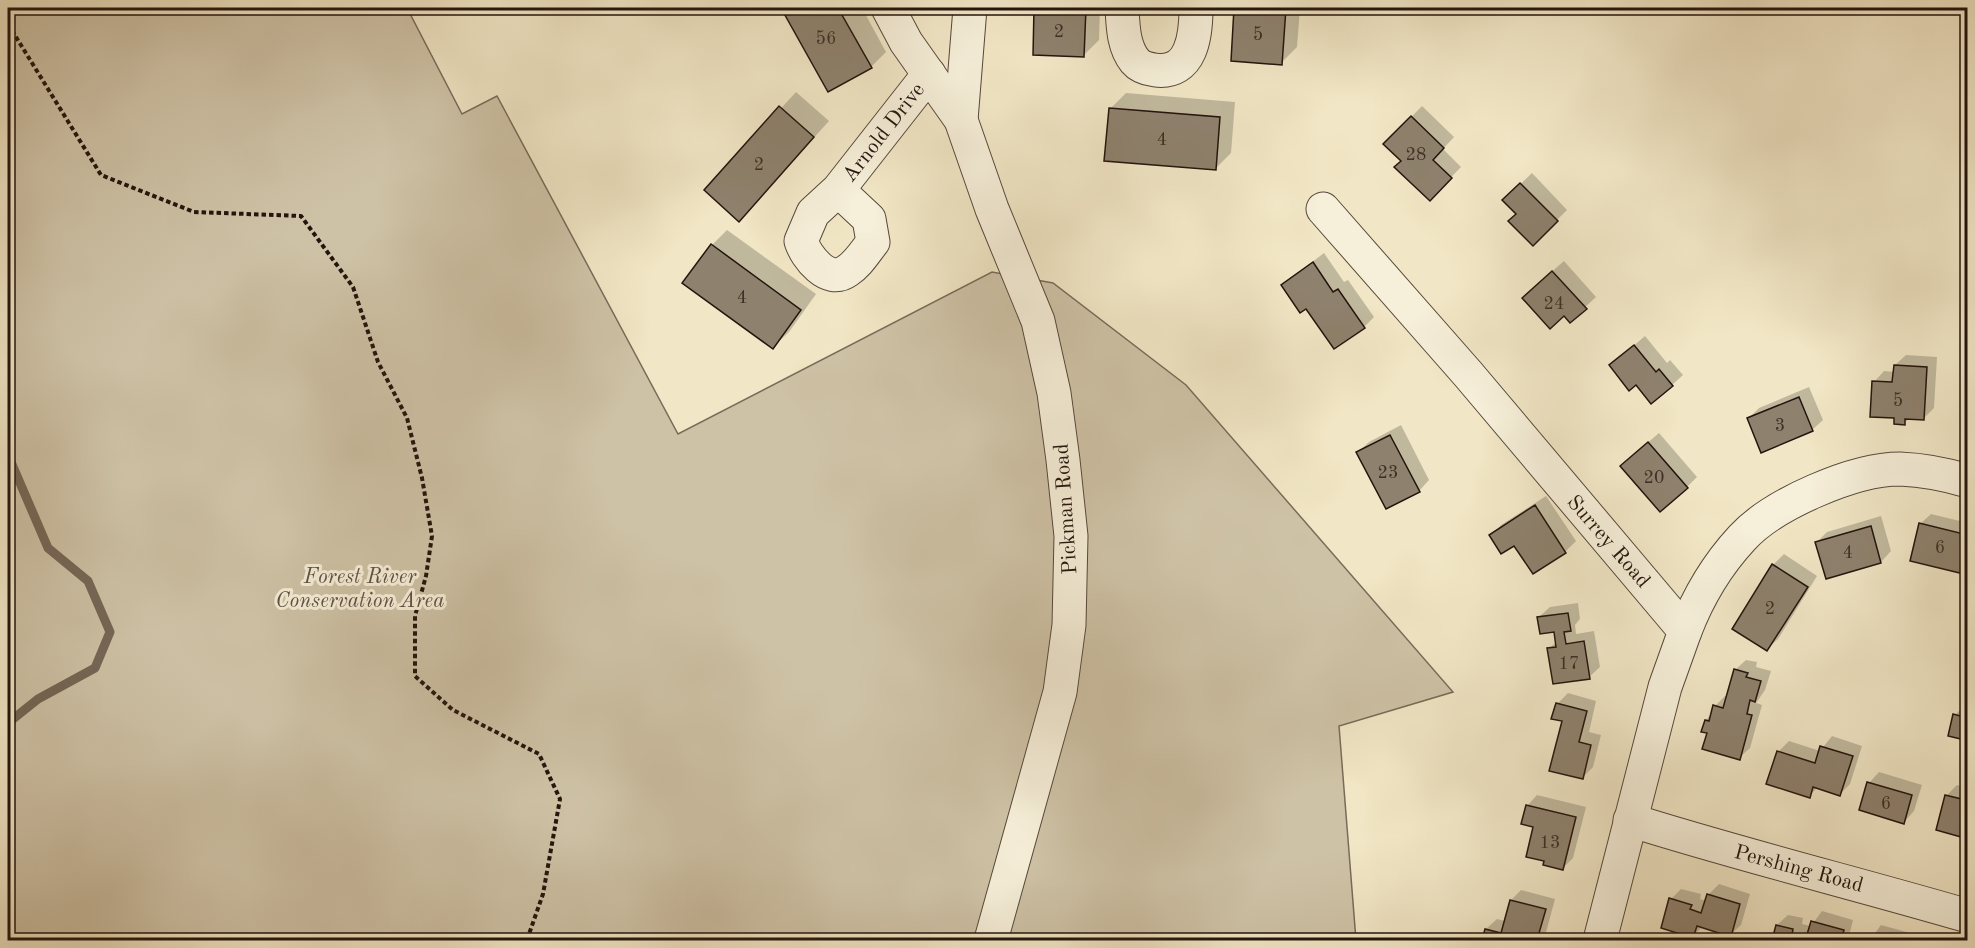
<svg xmlns="http://www.w3.org/2000/svg" width="1975" height="948" font-family="'Old Standard TT',serif">
<style>
.green{fill:#cec2a6;stroke:#786b5a;stroke-width:1.5}
.shadow{fill:#0003}
.lines{fill:none;stroke-linecap:round;stroke-linejoin:round}
.stream{stroke:#756756;stroke-width:9}
.building{fill:#8e816d;stroke:#23140d;stroke-width:1.5}
.minor-casing{stroke:#56483b;stroke-width:35}
.path{stroke:#23140d;stroke-width:4;stroke-dasharray:4.5 3;stroke-linecap:butt}
.minor{stroke:#f6efd9;stroke-width:33}
.labels{text-anchor:middle;stroke-width:6;stroke-linejoin:round;paint-order:stroke}
.number-label{font-size:18px;fill:#3e2f25}
.street-label{font-size:21px;fill:#23140d;stroke:#f6efd9}
.park-label{font-size:21px;font-style:italic;fill:#5f5143;stroke:#f6efd9}
</style>
<rect width="100%" height="100%" fill="#f1e6c5"/>
<filter id="stains"><feTurbulence type="fractalNoise" baseFrequency=".00333" numOctaves="4"/><feColorMatrix values="0 0 0 0 .2 0 0 0 0 .09 0 0 0 0 .02 0 0 0 .5 -.17"/></filter>
<radialGradient id="worn" r=".72"><stop offset=".6" stop-color="#630" stop-opacity="0"/><stop offset="1" stop-color="#630" stop-opacity=".3"/></radialGradient>
<polygon class="green" points="8,8 407,8 462,114 497,96 678,434 992,272 1053,283 1186,385 1453,692 1339,726 1356,940 8,940"/>
<g class="shadow">
<polygon points="783,8 862,8 886,52 871,67 829,90"/>
<polygon points="1036,8 1100,8 1099,40 1083,56 1034,54"/>
<polygon points="1236,8 1300,8 1297,47 1281,63 1232,60"/>
<polygon points="796,92 829,121 754,204 706,190"/>
<polygon points="1126,93 1235,102 1231,153 1215,169 1110,109"/>
<polygon points="1422,106 1454,137 1443,149 1461,167 1430,199 1403,161 1385,144"/>
<polygon points="1532,173 1567,210 1533,244 1518,214 1504,200"/>
<polygon points="727,230 816,294 789,332 773,347 712,245"/>
<polygon points="1324,253 1344,282 1348,280 1374,317 1364,327 1307,307 1282,285"/>
<polygon points="1564,261 1596,297 1570,321 1534,287"/>
<polygon points="1645,336 1667,363 1670,360 1683,375 1672,385 1636,383 1611,365"/>
<polygon points="1906,355 1937,357 1934,408 1923,419 1910,418 1904,423 1895,417 1874,382 1884,371 1895,372 1895,365"/>
<polygon points="1809,387 1823,420 1812,430 1748,419 1759,408"/>
<polygon points="1401,425 1429,480 1419,491 1358,452 1369,442"/>
<polygon points="1659,433 1697,477 1687,487 1632,456"/>
<polygon points="1546,496 1576,541 1565,552 1533,572 1514,543 1491,536 1501,525"/>
<polygon points="1931,514 1968,523 1968,569 1963,573 1920,524"/>
<polygon points="1881,516 1891,551 1881,562 1817,542 1827,532"/>
<polygon points="1784,554 1817,576 1778,639 1767,649 1734,628 1773,565"/>
<polygon points="1578,603 1580,619 1575,625 1576,634 1594,631 1600,667 1589,677 1549,649 1557,641 1555,630 1539,617 1550,607"/>
<polygon points="1746,660 1757,662 1756,667 1771,671 1765,690 1756,703 1762,705 1750,748 1739,758 1709,732 1706,720 1712,714 1715,706 1725,696 1728,696 1735,670"/>
<polygon points="1568,693 1596,701 1589,732 1601,735 1593,767 1582,778 1557,704"/>
<polygon points="1960,710 1968,712 1968,735 1964,738 1955,715"/>
<polygon points="1832,736 1862,746 1850,784 1840,794 1818,787 1809,796 1778,752 1789,741 1820,751"/>
<polygon points="1879,772 1922,785 1914,811 1904,822 1869,783"/>
<polygon points="1957,785 1968,788 1968,837 1946,796"/>
<polygon points="1537,795 1586,807 1573,858 1563,868 1535,826 1527,806"/>
<polygon points="1719,884 1750,894 1741,925 1730,935 1702,927 1693,936 1671,899 1681,889 1701,894 1700,899 1706,901 1708,895"/>
<polygon points="1521,890 1555,899 1544,940 1468,940 1472,936 1484,939 1486,929 1497,919 1505,921 1511,900"/>
<polygon points="1822,911 1853,920 1848,940 1773,940 1777,925 1788,915 1803,918 1802,924 1811,926"/>
<polygon points="1881,925 1932,939 1932,940 1870,940"/>
</g>
<g class="lines">
<polyline class="stream" points="8,455 48,548 88,581 110,632 95,668 38,699 8,723"/>
</g>
<g class="building">
<polygon points="781,8 838,8 872,68 828,92"/>
<polygon points="1034,8 1086,8 1084,57 1033,55"/>
<polygon points="1234,8 1286,8 1282,65 1231,61"/>
<polygon points="779,106 814,137 739,222 704,190"/>
<polygon points="1109,108 1220,117 1216,170 1104,161"/>
<polygon points="1411,116 1444,148 1433,160 1452,178 1430,201 1394,167 1401,161 1383,144"/>
<polygon points="1520,183 1558,221 1533,246 1508,221 1516,214 1502,200"/>
<polygon points="711,244 801,310 773,349 682,283"/>
<polygon points="1313,262 1333,292 1338,289 1365,328 1334,349 1306,309 1300,313 1281,285"/>
<polygon points="1552,271 1587,309 1570,323 1564,316 1550,329 1522,298"/>
<polygon points="1634,345 1656,372 1659,369 1673,386 1651,404 1636,385 1629,391 1609,365"/>
<polygon points="1894,365 1927,367 1924,420 1905,419 1905,425 1894,424 1894,418 1870,417 1872,381 1892,382"/>
<polygon points="1799,397 1813,431 1761,453 1747,418"/>
<polygon points="1390,435 1420,492 1386,509 1356,452"/>
<polygon points="1648,442 1688,488 1660,512 1620,466"/>
<polygon points="1535,505 1566,553 1533,574 1514,546 1501,554 1489,535"/>
<polygon points="1919,523 1968,535 1968,559 1964,574 1910,561"/>
<polygon points="1871,526 1881,563 1826,579 1815,542"/>
<polygon points="1772,564 1808,587 1767,651 1732,629"/>
<polygon points="1968,603 1968,615 1961,608"/>
<polygon points="1568,613 1571,631 1564,632 1566,644 1584,641 1590,679 1553,684 1547,648 1556,647 1554,632 1540,634 1537,617"/>
<polygon points="1734,669 1748,673 1746,677 1761,681 1755,702 1750,700 1747,714 1752,715 1740,760 1702,749 1707,733 1701,732 1705,720 1709,721 1713,705 1723,708"/>
<polygon points="1556,703 1587,711 1579,742 1591,745 1583,779 1549,771 1562,721 1551,719"/>
<polygon points="1953,714 1968,718 1965,740 1948,736"/>
<polygon points="1820,746 1853,756 1840,796 1813,787 1810,798 1766,784 1777,751 1815,763"/>
<polygon points="1867,782 1912,795 1904,824 1859,810"/>
<polygon points="1945,795 1966,800 1968,795 1968,839 1936,830"/>
<polygon points="1526,805 1576,817 1563,870 1543,865 1544,861 1526,857 1533,827 1521,824"/>
<polygon points="1707,894 1740,904 1731,937 1697,926 1693,938 1661,928 1669,898 1692,905 1690,909 1701,913"/>
<polygon points="1510,900 1546,909 1537,940 1482,940 1485,929 1501,933"/>
<polygon points="1811,921 1844,930 1841,940 1772,940 1776,925 1793,929 1792,935 1806,938"/>
<polygon points="1870,935 1889,940 1868,940"/>
</g>
<g class="lines">
<defs>
<g id="minor">
<polyline points="888,8 906,42 961,120 992,209 1038,321 1054,393 1063,460 1071,536 1069,625 1060,692 991,940"/>
<path d="M1122,8c1,17 1,38 13,53 5,6 12,8 20,9 37,5 41,-35 41,-62"/>
<polyline points="961,120 970,8"/>
<path d="M838,190l31,29 4,23c-8,10 -15,22 -26,29 -19,14 -41,-14 -46,-30l12,-28 25,-23 91,-116"/>
<polyline points="1323,209 1468,374 1685,631 1665,687 1600,940"/>
<path d="M1685,631c13,-34 32,-66 57,-93 31,-34 112,-69 158,-69 23,1 45,5 68,12"/>
<path d="M1630,820c111,35 225,63 338,96"/>
</g>
</defs>
<use href="#minor" class="minor-casing"/>
<polyline class="path" points="8,24 101,175 194,212 301,216 353,287 378,362 407,418 422,478 432,536 426,576 415,616 415,676 453,710 539,754 560,799 543,894 528,937 524,940"/>
<use href="#minor" class="minor"/>
</g>
<g class="labels">
<g class="number-label">
<text x="1059" y="37">2</text>
<text x="1258" y="40">5</text>
<text x="826" y="44">56</text>
<text x="1162" y="145">4</text>
<text x="1416" y="160">28</text>
<text x="759" y="170">2</text>
<text x="742" y="303">4</text>
<text x="1554" y="309">24</text>
<text x="1898" y="406">5</text>
<text x="1780" y="431">3</text>
<text x="1388" y="478">23</text>
<text x="1654" y="483">20</text>
<text x="1940" y="553">6</text>
<text x="1848" y="558">4</text>
<text x="1770" y="614">2</text>
<text x="1569" y="669">17</text>
<text x="1886" y="809">6</text>
<text x="1550" y="848">13</text>
</g>
<g class="street-label">
<text transform="translate(883 132) rotate(-52)" y="7">Arnold Drive</text>
<text transform="translate(1065 509) rotate(-94)" y="7">Pickman Road</text>
<text transform="translate(1609 541) rotate(49)" y="7">Surrey Road</text>
<text transform="translate(1799 868) rotate(15)" y="7">Pershing Road</text>
</g>
<g class="park-label">
<text x="360" y="583">Forest River<tspan x="360" dy="24">Conservation Area</tspan></text>
</g>
</g>
<rect width="1975" height="948" fill="none" stroke="#f1e6c5" stroke-width="30"/>
<rect x="9" y="9" width="1957" height="930" fill="none" stroke="#23140d" stroke-width="3"/>
<rect x="15" y="15" width="1945" height="918" fill="none" stroke="#23140d" stroke-width="1.5"/>
<rect width="100%" height="100%" filter="url(#stains)"/>
<rect width="100%" height="100%" fill="url(#worn)"/>
</svg>
